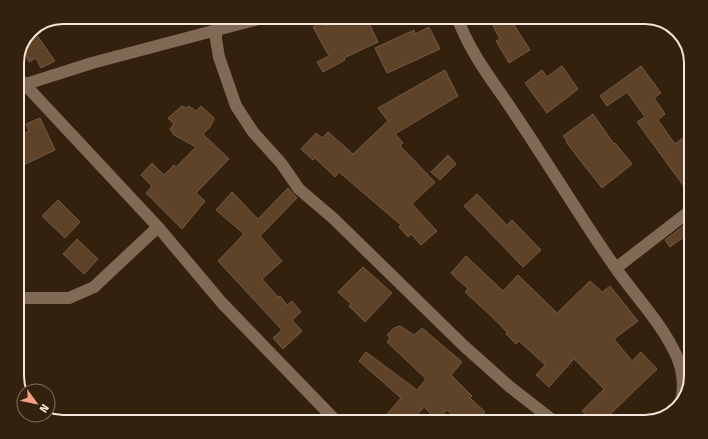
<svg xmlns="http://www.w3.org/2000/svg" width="708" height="439" font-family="'Fira Sans',sans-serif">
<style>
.building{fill:#5f4329;stroke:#715b47}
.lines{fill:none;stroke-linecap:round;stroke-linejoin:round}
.street{stroke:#806955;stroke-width:12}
.rim{fill:none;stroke:#f3e6da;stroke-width:2}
</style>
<rect width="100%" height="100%" fill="#33200d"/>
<g class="building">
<polygon points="346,17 366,17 378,42 344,58 345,60 323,72 317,62 329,56 313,27 324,21 326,26"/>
<polygon points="509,17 530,50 509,63 496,41 500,39 493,26"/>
<polygon points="429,27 440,49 387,73 375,48 414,30 415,34"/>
<polygon points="31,30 33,30 55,61 41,68 36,58 29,62 23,48"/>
<polygon points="562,66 578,89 547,113 525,83 542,70 547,77"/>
<polygon points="641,66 661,93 654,98 665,114 658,120 675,144 691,132 691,196 637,122 645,117 627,92 607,106 600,96"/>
<polygon points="445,70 458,96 395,134 403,143 400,146 435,182 412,204 437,231 421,245 411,234 408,237 399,227 401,225 339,172 335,177 315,158 313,160 301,149 316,133 322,138 328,132 353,154 388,121 378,108"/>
<polygon points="182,106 186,108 189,106 196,111 201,106 213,117 214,119 210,127 203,134 229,159 196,193 205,201 182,229 146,193 152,186 141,175 152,163 164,175 174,165 176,167 196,147 174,135 170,129 174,124 168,118"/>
<polygon points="593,114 614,144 615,143 632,164 602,188 566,142 567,141 563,136"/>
<polygon points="40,118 55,150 17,168 17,137 29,131 26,124"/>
<polygon points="448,155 456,164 440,180 431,172"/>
<polygon points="288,188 297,198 260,236 282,261 262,279 278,297 280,296 287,305 292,301 301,312 292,320 302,331 283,349 273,338 282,330 218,261 244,234 216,210 232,192 258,219"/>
<polygon points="477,194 507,225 512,220 541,250 523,267 464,206"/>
<polygon points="58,200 80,222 65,238 42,216"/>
<polygon points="691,220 691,232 670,247 665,240"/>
<polygon points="77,239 98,259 84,274 63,254"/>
<polygon points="466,256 503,291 518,275 557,313 590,281 602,292 610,286 638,321 614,339 632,361 641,352 657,369 602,422 592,422 582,411 604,389 574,359 549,387 536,375 545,365 519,341 516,344 506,334 507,332 491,316 465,292 468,289 451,273"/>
<polygon points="363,267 392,293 365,322 349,306 351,304 338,292"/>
<polygon points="400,326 414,335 422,328 462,362 451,375 472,396 470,398 485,412 476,422 460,422 447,410 437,420 424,407 411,422 380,422 401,398 359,361 366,352 417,390 426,379 387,342 390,338 387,335 394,328"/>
</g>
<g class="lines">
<g class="street">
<polyline points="217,17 216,39 219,57 236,106 253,132 281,163 299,189 334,219 464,346 510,387 555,422"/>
<path d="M457,17c16,43 41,70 65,108 32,48 62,98 95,145 20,28 46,55 60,87 6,14 8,33 3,47"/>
<polyline points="17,76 158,227 222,303 337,422"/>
<polyline points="26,84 92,63 266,17"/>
<polyline points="616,268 691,210"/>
<polyline points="17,298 69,298 94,287 158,227"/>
</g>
</g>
<path d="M0 0H708V439H0ZM63 24H645A39 39 0 0 1 684 63V376A39 39 0 0 1 645 415H63A39 39 0 0 1 24 376V63A39 39 0 0 1 63 24Z" fill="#33200d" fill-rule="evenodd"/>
<path class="rim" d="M63 24H645A39 39 0 0 1 684 63V376A39 39 0 0 1 645 415H63A39 39 0 0 1 24 376V63A39 39 0 0 1 63 24Z"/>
<g transform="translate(36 403) rotate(123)"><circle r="19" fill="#33200d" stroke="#806f5f"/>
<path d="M0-3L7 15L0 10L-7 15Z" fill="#f39f84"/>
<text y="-6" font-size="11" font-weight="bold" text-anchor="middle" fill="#f3e6da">N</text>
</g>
</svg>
